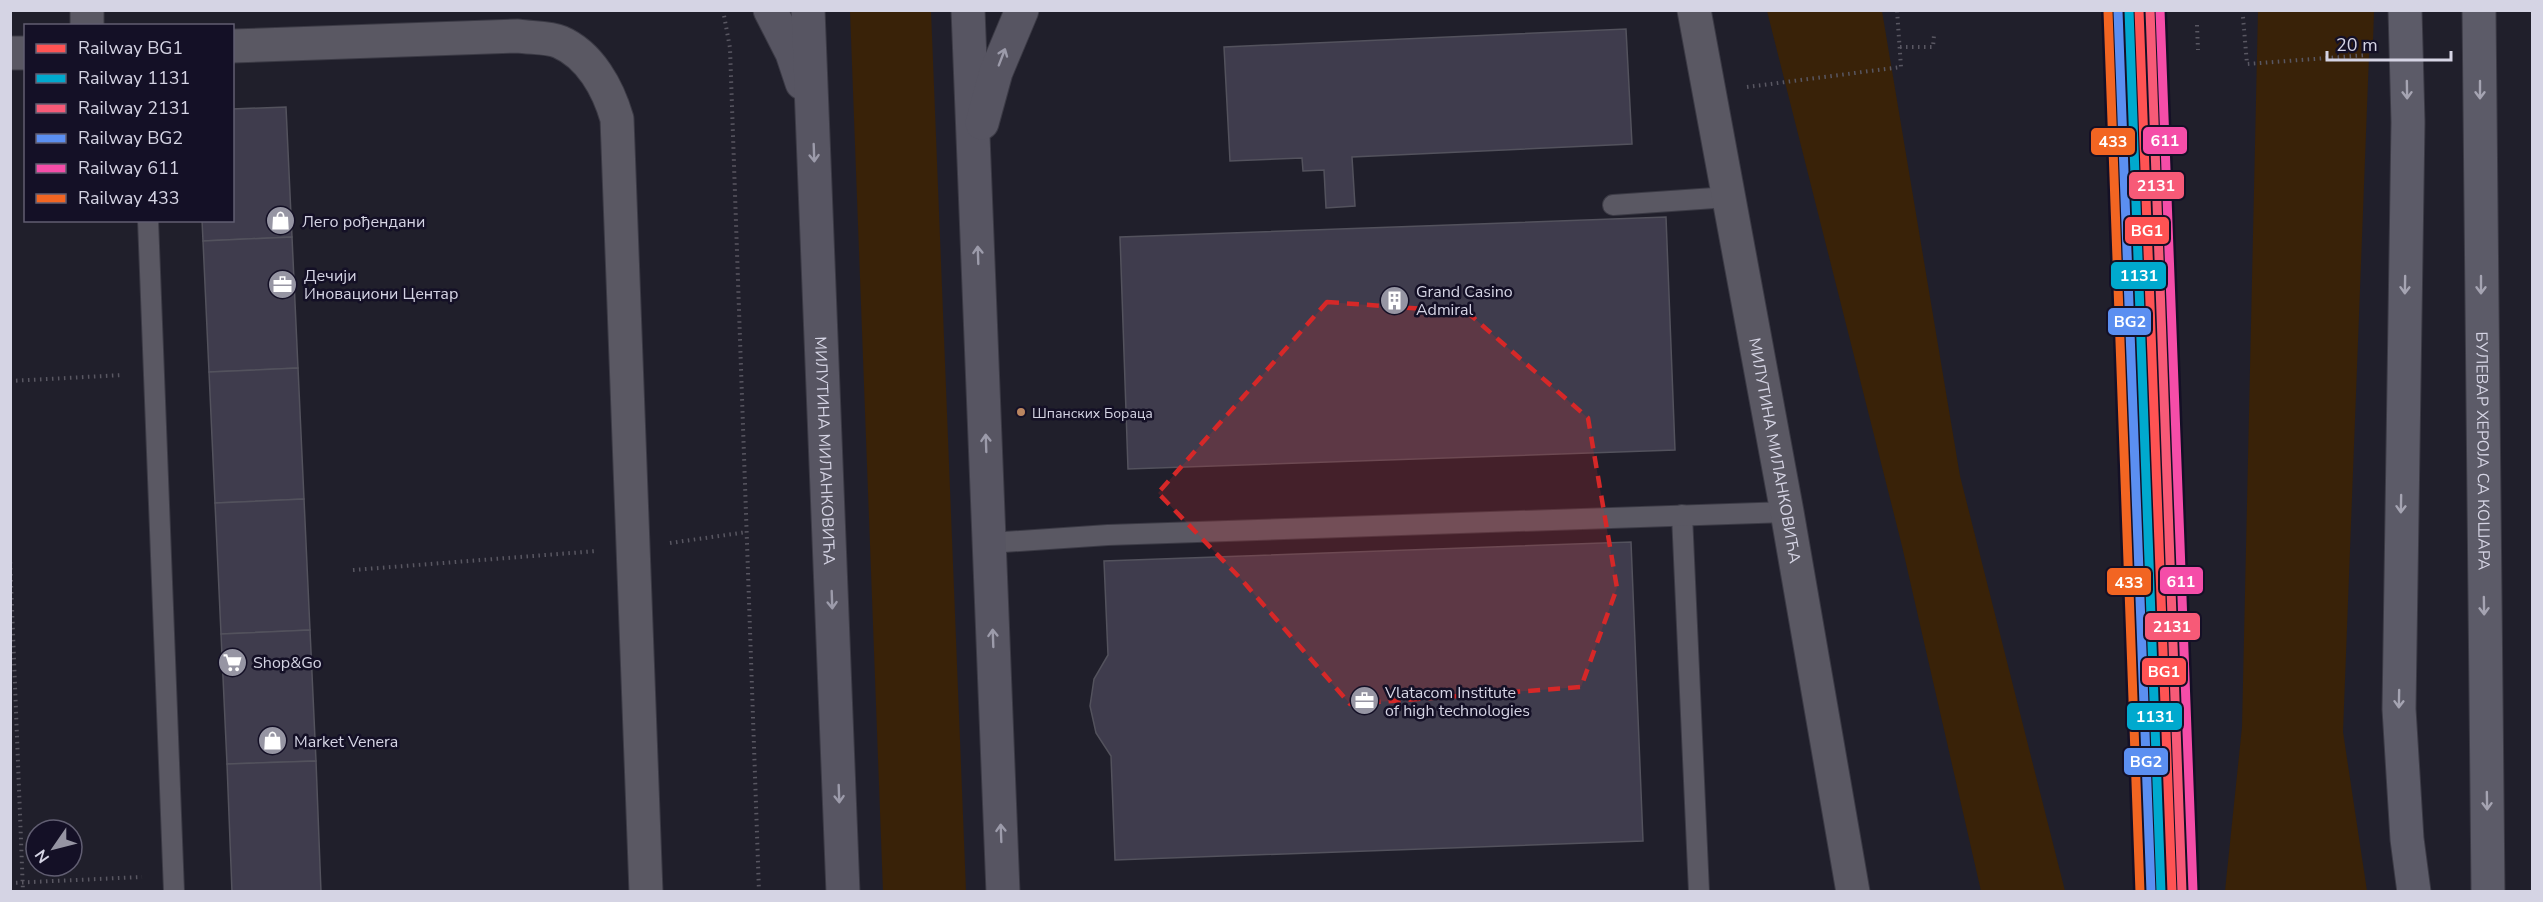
<svg xmlns="http://www.w3.org/2000/svg" width="2543" height="902" font-family="'Nunito Sans',sans-serif">
<style>
.green{fill:#392208}
.building{fill:#3f3c4d;stroke:#53525d;stroke-width:1.5}
.lines{fill:none;stroke-linecap:round;stroke-linejoin:round}
.lane-casing{stroke:#3b3a45;stroke-width:22}
.street-casing{stroke:#3b3a45;stroke-width:35}
.secondary-casing{stroke:#3b3a45;stroke-width:35}
.primary-casing{stroke:#3b3a45;stroke-width:35}
.path{stroke:#595762;stroke-width:4;stroke-dasharray:1.5 4.5;stroke-linecap:butt}
.lane{stroke:#5a5863;stroke-width:20}
.street{stroke:#5a5863;stroke-width:33}
.secondary{stroke:#575562;stroke-width:33}
.primary{stroke:#5c5b68;stroke-width:33}
.rail-1-casing{stroke:#141026;stroke-width:14}
.rail-2-casing{stroke:#141026;stroke-width:14}
.rail-3-casing{stroke:#141026;stroke-width:14}
.rail-4-casing{stroke:#141026;stroke-width:14}
.rail-5-casing{stroke:#141026;stroke-width:14}
.rail-6-casing{stroke:#141026;stroke-width:14}
.rail-1{stroke:#ff5353;stroke-width:9}
.rail-2{stroke:#00a9ce;stroke-width:9}
.rail-3{stroke:#f75a77;stroke-width:9}
.rail-4{stroke:#5b8ff1;stroke-width:9}
.rail-5{stroke:#f54da8;stroke-width:9}
.rail-6{stroke:#f26522;stroke-width:9}
.oneway{stroke:#9c9baa}
.oneway2{stroke:#a5a4b2}
.marked{fill:#d62828;fill-opacity:0.2;stroke:#d62828;stroke-width:4.5;stroke-dasharray:12 8;stroke-linejoin:round}
.bus-dot{fill:#bb8660;stroke:#141026;stroke-width:2}
.labels{text-anchor:middle;stroke-width:5;stroke-linejoin:round;paint-order:stroke}
.bus-label{font-size:14px;fill:#d5d4e4;stroke:#141026;text-anchor:start}
.poi-label{font-size:16px;fill:#d5d4e4;stroke:#141026;text-anchor:start}
.street-label{font-size:16px;fill:#d5d4e4;stroke:#141026}
.line-badge{stroke:#141026;stroke-width:2}
.badge-label{font-size:16px;text-anchor:middle;font-weight:bold;fill:#fff}
</style>
<rect width="100%" height="100%" fill="#201f2b"/>
<g class="green">
<polygon points="850,11 931,11 966,891 883,891"/>
<polygon points="1767,11 1882,11 1960,476 2065,891 1981,891 1902,546"/>
<polygon points="2258,11 2374,11 2373,41 2369,55 2343,732 2367,891 2225,891 2242,727"/>
</g>
<g class="building">
<polygon points="1626,29 1632,144 1352,157 1355,206 1326,208 1324,170 1303,171 1302,158 1230,161 1224,47"/>
<polygon points="286,107 292,237 203,241 202,220 232,220 232,109"/>
<polygon points="1666,217 1675,450 1128,469 1120,237"/>
<polygon points="292,237 298,368 209,372 203,241"/>
<polygon points="298,368 304,499 215,503 209,372"/>
<polygon points="304,499 310,630 221,634 215,503"/>
<polygon points="1631,542 1643,841 1115,860 1111,756 1096,733 1090,706 1094,679 1108,655 1104,561"/>
<polygon points="310,630 316,761 227,764 221,634"/>
<polygon points="316,761 321,892 232,892 227,764"/>
</g>
<g class="lines">
<defs>
<g id="lane">
<polyline points="1613,205 1729,197"/>
<polyline points="148,220 174,892"/>
<polyline points="1682,515 1699,892"/>
<polyline points="989,543 1108,535 1787,512"/>
</g>
<g id="street">
<polyline points="87,10 87,26"/>
<path id="s1" d="M1694,10l93,502 66,380"/>
<path d="M232,46l286,-10c12,2 31,1 42,6 30,13 48,46 57,77l29,773"/>
<polyline points="10,53 26,53"/>
</g>
<g id="secondary">
<polyline points="770,10 792,53 802,83"/>
<path id="s2" d="M808,10l35,882"/>
<polyline points="968,10 1003,892"/>
<polyline points="982,123 996,72 1022,10"/>
</g>
<g id="primary">
<polyline points="2405,10 2408,122 2399,709 2407,839 2414,892"/>
<path id="s3" d="M2479,10l9,882"/>
</g>
</defs>
<use href="#lane" class="lane-casing"/>
<use href="#street" class="street-casing"/>
<use href="#secondary" class="secondary-casing"/>
<use href="#primary" class="primary-casing"/>
<g class="path">
<polyline points="723,10 730,48 759,892"/>
<polyline points="2243,17 2247,64 2367,55"/>
<polyline points="2197,25 2198,50"/>
<polyline points="1900,47 1933,47 1934,35"/>
<polyline points="1747,87 1901,67 1897,10"/>
<polyline points="10,381 123,375"/>
<polyline points="670,543 747,532"/>
<polyline points="10,556 23,892"/>
<polyline points="353,570 597,551"/>
<polyline points="10,883 142,877"/>
</g>
<use href="#lane" class="lane"/>
<use href="#street" class="street"/>
<use href="#secondary" class="secondary"/>
<use href="#primary" class="primary"/>
<defs>
<polyline id="rail-1" points="2139,10 2172,892"/>
<polyline id="rail-2" points="2129,10 2161,892"/>
<polyline id="rail-3" points="2150,10 2182,892"/>
<polyline id="rail-4" points="2118,11 2151,892"/>
<polyline id="rail-5" points="2160,10 2193,891"/>
<polyline id="rail-6" points="2108,11 2140,892"/>
</defs>
<use href="#rail-1" class="rail-1-casing"/>
<use href="#rail-2" class="rail-2-casing"/>
<use href="#rail-3" class="rail-3-casing"/>
<use href="#rail-4" class="rail-4-casing"/>
<use href="#rail-5" class="rail-5-casing"/>
<use href="#rail-6" class="rail-6-casing"/>
<use href="#rail-1" class="rail-1"/>
<use href="#rail-2" class="rail-2"/>
<use href="#rail-3" class="rail-3"/>
<use href="#rail-4" class="rail-4"/>
<use href="#rail-5" class="rail-5"/>
<use href="#rail-6" class="rail-6"/>
</g>
<defs><path id="oneway-shaft" d="M-6 0H5M1.5-3L5.5 0L1.5 3" fill="none" stroke-width="1.6" stroke-linecap="round" stroke-linejoin="round" transform="scale(1.5)"/></defs>
<g class="oneway">
<use href="#oneway-shaft" transform="translate(1002 57) rotate(-69)"/>
<use href="#oneway-shaft" transform="translate(814 153) rotate(88)"/>
<use href="#oneway-shaft" transform="translate(978 255) rotate(-92)"/>
<use href="#oneway-shaft" transform="translate(986 443) rotate(-92)"/>
<use href="#oneway-shaft" transform="translate(832 600) rotate(88)"/>
<use href="#oneway-shaft" transform="translate(993 638) rotate(-92)"/>
<use href="#oneway-shaft" transform="translate(839 794) rotate(88)"/>
<use href="#oneway-shaft" transform="translate(1001 833) rotate(-92)"/>
</g>
<g class="oneway2">
<use href="#oneway-shaft" transform="translate(2407 90) rotate(89)"/>
<use href="#oneway-shaft" transform="translate(2480 90) rotate(90)"/>
<use href="#oneway-shaft" transform="translate(2405 285) rotate(91)"/>
<use href="#oneway-shaft" transform="translate(2481 285) rotate(90)"/>
<use href="#oneway-shaft" transform="translate(2401 504) rotate(91)"/>
<use href="#oneway-shaft" transform="translate(2484 606) rotate(89)"/>
<use href="#oneway-shaft" transform="translate(2399 699) rotate(91)"/>
<use href="#oneway-shaft" transform="translate(2487 801) rotate(89)"/>
</g>
<path class="marked" d="M1327,302l140,10 121,106 29,170 -36,99 -231,17 -109,-125 -83,-86z"/>
<defs>
<symbol id="shop-disc" viewBox="-11 -11 22 22"><circle r="9.5" fill="#9695a3" stroke="#141026"/><path d="M-5-2.5h2.3a2.7 3.5 0 0 1 5.4 0H5L5.5 6h-11ZM-1.5-2.5h3a1.5 2.3 0 0 0-3 0Z" fill="#fff"/></symbol>
<symbol id="office-disc" viewBox="-11 -11 22 22"><circle r="9.5" fill="#9695a3" stroke="#141026"/><path d="M-6-3h4V-5.5h4V-3h4V5H-6ZM-1-4.5V-3h2v-1.5ZM-6 0V1H6V0Z" fill="#fff"/></symbol>
<symbol id="building-disc" viewBox="-11 -11 22 22"><circle r="9.5" fill="#9695a3" stroke="#141026"/><path d="M-4-6H4V6H1V3H-1V6H-4ZM-2.5-4.3h1.7v1.8h-1.7ZM.8-4.3h1.7v1.8H.8ZM-2.5-1h1.7V.8h-1.7ZM.8-1h1.7V.8H.8Z" fill="#fff"/></symbol>
<symbol id="supermarket-disc" viewBox="-11 -11 22 22"><circle r="9.5" fill="#9695a3" stroke="#141026"/><path d="M-6-5.5h2.5l.6 2H6L4.5 2H-2.5L-4.4-4H-6ZM-1.5 3.2a1.3 1.3 0 1 0 .1 0ZM3 3.2a1.3 1.3 0 1 0 .1 0Z" fill="#fff"/></symbol>
</defs>
<g fill-rule="evenodd">
<use href="#shop-disc" x="264" y="204" width="33" height="33"/>
<use href="#office-disc" x="266" y="268" width="33" height="33"/>
<use href="#building-disc" x="1378" y="284" width="33" height="33"/>
<use href="#supermarket-disc" x="216" y="646" width="33" height="33"/>
<use href="#office-disc" x="1348" y="684" width="33" height="33"/>
<use href="#shop-disc" x="256" y="724" width="33" height="33"/>
</g>
<circle class="bus-dot" cx="1021" cy="412" r="5"/>
<g class="labels">
<g class="bus-label">
<text x="1032" y="418">Шпанских Бораца</text>
</g>
<g class="poi-label">
<text x="302" y="227">Лего рођендани</text>
<text x="304" y="281">Дечији<tspan x="304" dy="18">Иновациони Центар</tspan></text>
<text x="1416" y="297">Grand Casino<tspan x="1416" dy="18">Admiral</tspan></text>
<text x="253" y="668">Shop&amp;Go</text>
<text x="1385" y="698">Vlatacom Institute<tspan x="1385" dy="18">of high technologies</tspan></text>
<text x="294" y="747">Market Venera</text>
</g>
<g class="street-label">
<text dy="6" stroke="none"><textPath href="#s2" startOffset="441">МИЛУТИНА МИЛАНКОВИЋА</textPath></text>
<text dy="6" stroke="none"><textPath href="#s1" startOffset="448">МИЛУТИНА МИЛАНКОВИЋА</textPath></text>
<text dy="6" stroke="none"><textPath href="#s3" startOffset="441">БУЛЕВАР ХЕРОЈА СА КОШАРА</textPath></text>
</g>
</g>
<g class="line-badge">
<rect x="2142" y="126" width="46" height="29" rx="6" fill="#f54da8"/>
<rect x="2090" y="127" width="46" height="29" rx="6" fill="#f26522"/>
<rect x="2128" y="171" width="57" height="29" rx="6" fill="#f75a77"/>
<rect x="2124" y="216" width="46" height="29" rx="6" fill="#ff5353"/>
<rect x="2110" y="261" width="57" height="29" rx="6" fill="#00a9ce"/>
<rect x="2107" y="307" width="45" height="29" rx="6" fill="#5b8ff1"/>
<rect x="2159" y="566" width="45" height="29" rx="6" fill="#f54da8"/>
<rect x="2106" y="567" width="46" height="29" rx="6" fill="#f26522"/>
<rect x="2144" y="612" width="57" height="29" rx="6" fill="#f75a77"/>
<rect x="2141" y="657" width="46" height="29" rx="6" fill="#ff5353"/>
<rect x="2126" y="702" width="57" height="29" rx="6" fill="#00a9ce"/>
<rect x="2123" y="747" width="46" height="29" rx="6" fill="#5b8ff1"/>
</g>
<g class="badge-label">
<text x="2165" y="146">611</text>
<text x="2113" y="147">433</text>
<text x="2156" y="191">2131</text>
<text x="2147" y="236">BG1</text>
<text x="2139" y="281">1131</text>
<text x="2130" y="327">BG2</text>
<text x="2181" y="587">611</text>
<text x="2129" y="588">433</text>
<text x="2172" y="632">2131</text>
<text x="2164" y="677">BG1</text>
<text x="2155" y="722">1131</text>
<text x="2146" y="767">BG2</text>
</g>
<rect width="2543" height="902" fill="none" stroke="#d5d4e4" stroke-width="24"/>
<rect x="24" y="24" width="210" height="198" fill="#141026" stroke="#615e72" stroke-width="1.5"/>
<rect x="36" y="44" width="30" height="9" fill="#ff5353" stroke="#615e72" stroke-width="1.5"/>
<text x="78" y="54" font-size="18" fill="#d5d4e4">Railway BG1</text>
<rect x="36" y="74" width="30" height="9" fill="#00a9ce" stroke="#615e72" stroke-width="1.5"/>
<text x="78" y="84" font-size="18" fill="#d5d4e4">Railway 1131</text>
<rect x="36" y="104" width="30" height="9" fill="#f75a77" stroke="#615e72" stroke-width="1.5"/>
<text x="78" y="114" font-size="18" fill="#d5d4e4">Railway 2131</text>
<rect x="36" y="134" width="30" height="9" fill="#5b8ff1" stroke="#615e72" stroke-width="1.5"/>
<text x="78" y="144" font-size="18" fill="#d5d4e4">Railway BG2</text>
<rect x="36" y="164" width="30" height="9" fill="#f54da8" stroke="#615e72" stroke-width="1.5"/>
<text x="78" y="174" font-size="18" fill="#d5d4e4">Railway 611</text>
<rect x="36" y="194" width="30" height="9" fill="#f26522" stroke="#615e72" stroke-width="1.5"/>
<text x="78" y="204" font-size="18" fill="#d5d4e4">Railway 433</text>
<g transform="translate(54 848) rotate(235)"><circle r="28" fill="#141026" stroke="#615e72" stroke-width="1.5"/>
<path d="M0-4.5L10 22L0 15L-10 22Z" fill="#9695a3"/>
<text y="-9" font-size="16" font-weight="bold" text-anchor="middle" fill="#d5d4e4">N</text>
</g>
<path d="M2327 51v9h124v-9" fill="none" stroke="#d5d4e4" stroke-width="3"/>
<text x="2336" y="51" font-size="18" fill="#d5d4e4" stroke="#141026" stroke-width="4.5" paint-order="stroke">20 m</text>
</svg>
